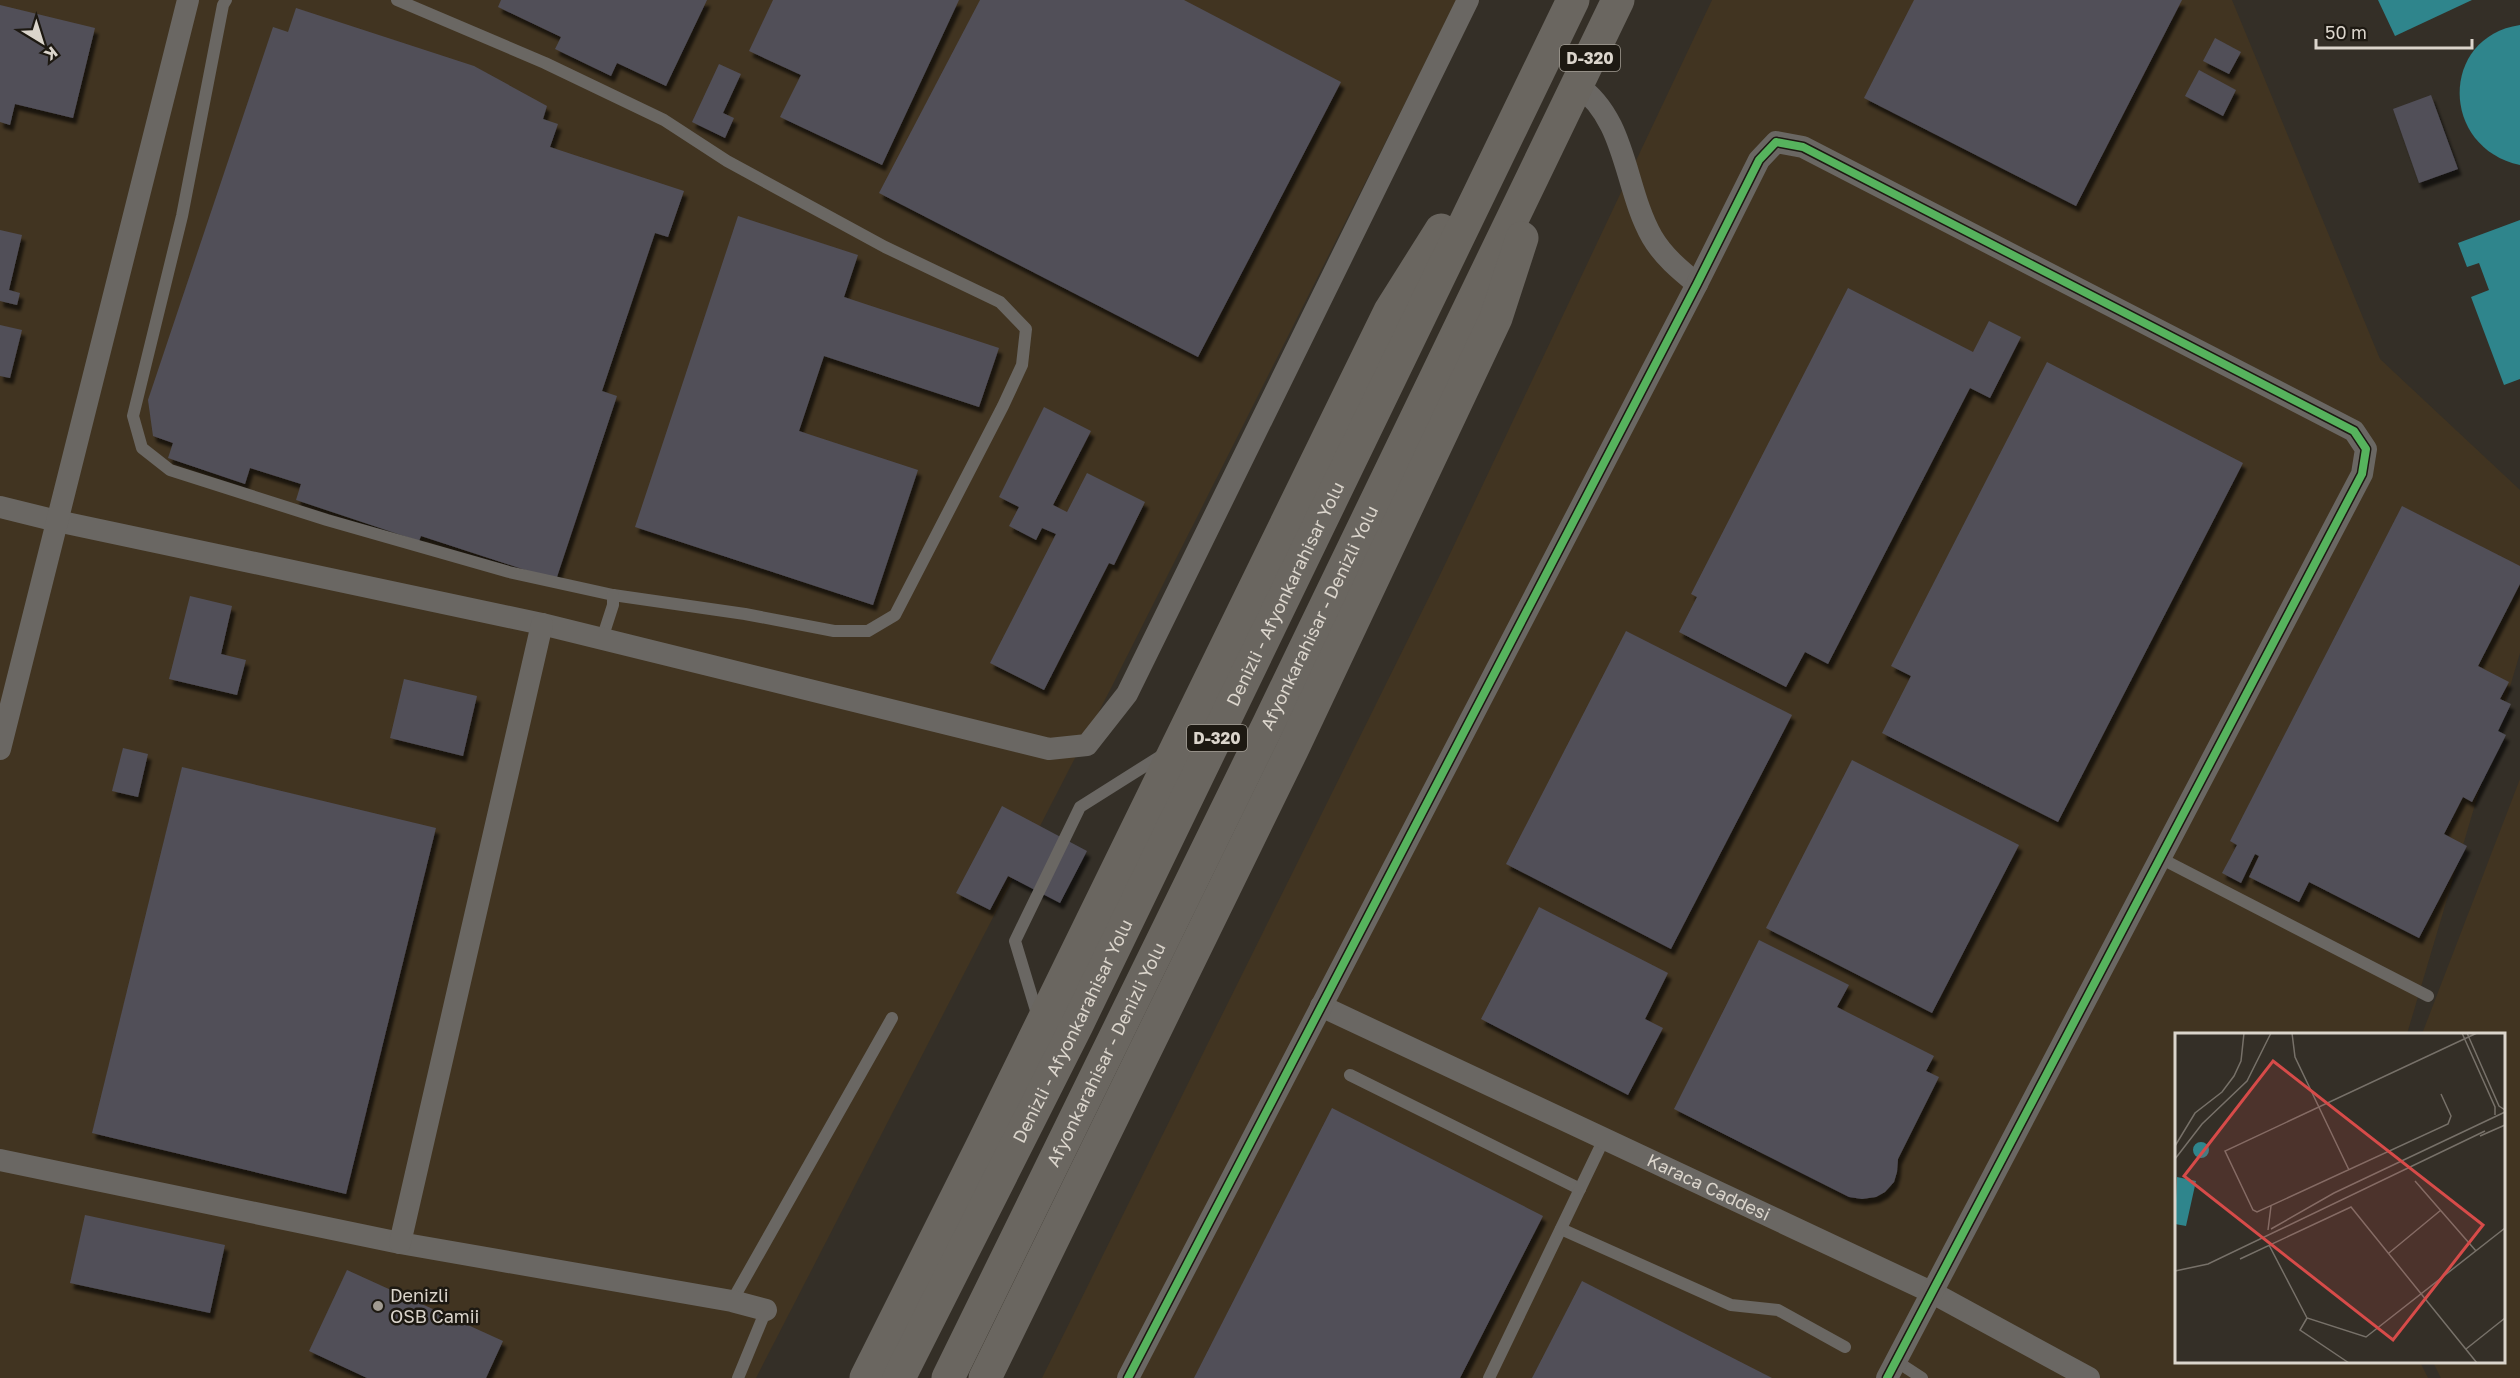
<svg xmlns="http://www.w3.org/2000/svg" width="2520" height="1378" font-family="'Golos Text',sans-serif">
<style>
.built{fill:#413421}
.water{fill:#2f858c}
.building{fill:#514f59;filter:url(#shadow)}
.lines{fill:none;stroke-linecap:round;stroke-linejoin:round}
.service{stroke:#6a6763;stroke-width:12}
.minor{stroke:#6a6763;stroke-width:22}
.trunk{stroke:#6a6660;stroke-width:33}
.cycleway-casing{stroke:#1d1912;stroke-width:11}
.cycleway{stroke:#56b35d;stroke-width:8}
.poi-dot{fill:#a19b92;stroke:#1d1912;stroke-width:2}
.labels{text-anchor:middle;stroke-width:5;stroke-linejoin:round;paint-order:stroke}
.shield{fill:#1d1912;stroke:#a29d94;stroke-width:1.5}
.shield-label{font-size:16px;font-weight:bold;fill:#dbd5cc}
.street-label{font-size:18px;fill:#dbd5cc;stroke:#1d1912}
.poi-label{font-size:18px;fill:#dbd5cc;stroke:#1d1912;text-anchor:start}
.inset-road{fill:none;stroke:#777169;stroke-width:1.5}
.view{fill:#d74b49;fill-opacity:0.15;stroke:#d74b49;stroke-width:3}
.inset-edge{fill:none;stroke:#dbd5cc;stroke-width:3}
</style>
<defs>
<filter id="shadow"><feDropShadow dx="3.5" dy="6" stdDeviation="1.5" flood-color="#0009"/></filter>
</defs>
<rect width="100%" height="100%" fill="#342f27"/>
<g class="built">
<polygon points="0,0 1457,0 1110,690 756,1378 0,1378"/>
<polygon points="1712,0 2232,0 2380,359 2520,490 2520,653 2407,1034 2176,1034 2176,1362 2420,1362 2428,1378 1042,1378 1440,575"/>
<polygon points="2520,779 2520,1378 2441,1378 2433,1362 2504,1362 2504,1034 2422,1034"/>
</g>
<g class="water">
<polygon points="2378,0 2472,0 2395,36"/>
<path d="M2520,25v140c-80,-17 -81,-128 0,-140z"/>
<polygon points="2520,220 2520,379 2504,385 2471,297 2489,290 2479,263 2467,267 2458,243"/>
</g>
<g class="building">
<polygon points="501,0 707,0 666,86 617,63 611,76 555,49 561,37 498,7"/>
<polygon points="773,0 959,0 882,165 780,117 801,75 749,51"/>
<polygon points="980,0 1184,0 1341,82 1198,357 879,193"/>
<polygon points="1914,0 2182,0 2076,206 1864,98"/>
<polygon points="0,5 95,28 73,118 15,104 10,125 0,122"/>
<polygon points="296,8 474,66 547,106 543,119 558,124 550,147 684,191 668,237 655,233 602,391 617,396 556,580 421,536 419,541 296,500 301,484 250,468 245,484 168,458 173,443 153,436 148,400 273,27 288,32"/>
<polygon points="2215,38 2241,52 2229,74 2203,61"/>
<polygon points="719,64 741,74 723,113 734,118 725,138 692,122"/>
<polygon points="2199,70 2236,90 2223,116 2185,96"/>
<polygon points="2431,95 2458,169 2419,183 2393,109"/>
<polygon points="738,216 858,255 844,297 999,348 979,407 824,356 799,431 918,470 873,605 635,527"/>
<polygon points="0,230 22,235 9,290 20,293 17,305 0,301"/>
<polygon points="1848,288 1973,352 1989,321 2021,337 1990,398 1970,388 1828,664 1805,652 1786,687 1679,632 1697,597 1691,594"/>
<polygon points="0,325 22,330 10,378 0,376"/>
<polygon points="2047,362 2243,463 2058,822 1882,733 1911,676 1891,666"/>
<polygon points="1044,407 1091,431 1053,505 1067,512 1087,473 1145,502 1114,565 1109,563 1044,690 990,663 1056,534 1042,528 1036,540 1009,526 1019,507 999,497"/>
<polygon points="2402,506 2520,566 2520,584 2478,666 2509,682 2500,699 2511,704 2498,731 2506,735 2472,802 2463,797 2444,834 2467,846 2419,938 2309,882 2299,902 2249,877 2259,856 2255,854 2241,883 2222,873 2237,845 2230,841"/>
<polygon points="190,596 232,606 221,654 246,660 237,695 169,679"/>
<polygon points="1626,631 1792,715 1671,949 1506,864"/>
<polygon points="404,679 477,696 463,756 390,738"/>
<polygon points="123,748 148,754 138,797 112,791"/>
<polygon points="1852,760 2019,845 1932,1013 1766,928"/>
<polygon points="182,767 436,828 346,1194 92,1133"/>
<polygon points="1002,806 1087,851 1060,903 1008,876 990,910 956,893"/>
<polygon points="1539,907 1668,973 1645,1019 1663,1028 1628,1095 1481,1019"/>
<polygon points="1759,940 1849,985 1837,1007 1934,1056 1926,1071 1939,1077 1898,1159 1897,1172 1894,1182 1885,1192 1876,1197 1862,1199 1849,1197 1674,1109"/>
<polygon points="1332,1108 1543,1216 1460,1378 1194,1378"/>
<polygon points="85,1215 225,1245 210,1313 70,1283"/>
<polygon points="347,1270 503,1341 486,1378 367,1378 309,1351"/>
<polygon points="1582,1281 1772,1378 1532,1378"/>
</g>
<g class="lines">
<g class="service">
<polyline points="226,0 223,5 182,216 133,416 142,448 170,470 327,520 509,572 613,595 745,614 834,631 868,631 895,615 1003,406 1022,365 1026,329 1000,302 885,247 727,161 664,120 545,63 397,0"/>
<polyline points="602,639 613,605 613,595"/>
<polyline points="2160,858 2428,996"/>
<polyline points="1038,1017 1015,941 1080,807 1164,754"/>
<polyline points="1350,1075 1580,1189"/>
<polyline points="1561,1229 1731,1305 1778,1310 1845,1347"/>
<polyline points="732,1301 892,1018"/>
<polyline points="1896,1361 1922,1378"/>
<polyline points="738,1378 766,1310"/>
<polyline points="1489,1378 1604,1139"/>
</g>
<g class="minor">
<path d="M1577,85c50,34 47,103 75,152 11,19 28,33 45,47"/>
<polyline points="0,507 57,521 542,624 1049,749 1087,745 1127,694 1468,0"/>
<polyline points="0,749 188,0"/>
<path id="s1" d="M1321,1006l610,286 158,86"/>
<polyline points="0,1160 400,1243 732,1301 766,1310"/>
<polyline points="400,1243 542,624"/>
<polyline points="1128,1378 1697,284 1759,160 1776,142 1803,147 2354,431 2366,449 2362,474 1887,1378"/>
</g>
<g class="trunk">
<polyline points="866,1378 981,1148 1390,311 1441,230"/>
<path id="s2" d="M899,1378l178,-353 496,-1025"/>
<path id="s3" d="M948,1378l321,-655 349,-723"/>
<polyline points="985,1378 1293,748 1496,318 1522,238"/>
</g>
<defs>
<polyline id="cycleway" points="1128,1378 1697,284 1759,160 1776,142 1803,147 2354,431 2366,449 2362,474 1887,1378"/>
</defs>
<use href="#cycleway" class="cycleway-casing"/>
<use href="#cycleway" class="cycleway"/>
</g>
<circle class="poi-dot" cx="378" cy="1306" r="6"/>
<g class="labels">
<g class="shield">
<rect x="1560" y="45" width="60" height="26" rx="4.5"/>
<rect x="1187" y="725" width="60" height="26" rx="4.5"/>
</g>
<g class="shield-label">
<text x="1590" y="64">D-320</text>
<text x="1217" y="744">D-320</text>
</g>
<g class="street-label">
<text dy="6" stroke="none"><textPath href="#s2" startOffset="874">Denizli - Afyonkarahisar Yolu</textPath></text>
<text dy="6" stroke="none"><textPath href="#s3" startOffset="846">Afyonkarahisar - Denizli Yolu</textPath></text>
<text dy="6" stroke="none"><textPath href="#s2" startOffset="388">Denizli - Afyonkarahisar Yolu</textPath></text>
<text dy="6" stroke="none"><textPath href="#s3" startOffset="360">Afyonkarahisar - Denizli Yolu</textPath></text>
<text dy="6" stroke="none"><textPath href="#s1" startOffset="428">Karaca Caddesi</textPath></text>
</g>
<g class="poi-label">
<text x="390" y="1302">Denizli<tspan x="390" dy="21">OSB Camii</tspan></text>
</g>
</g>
<g transform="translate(2175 1033)">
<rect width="330" height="330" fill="#342f27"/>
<path d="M18 117a8 8 0 1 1 16 0a8 8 0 1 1-16 0ZM2,144l19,4 -10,45 -11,-2z" fill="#2f858c"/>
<path class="inset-road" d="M117,0l3,24 54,113M287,0l33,74v8M292,0l32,73 6,4M266,61l10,22 -3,8 -191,88 -4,-2 -28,-59 252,-118M305,103l25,-11M0,113l20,-33 27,-21 12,-16 7,-15 3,-28M0,126l27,-35 45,-43 24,-48M240,148l61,70M96,196l63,-36 171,-81M93,197l3,-24M94,212l38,73 59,19 139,-109M214,220l52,-43M65,226l111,-52 126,156M0,238l33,-7 277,-133M132,285l-7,12 49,33M291,316l39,-31"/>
<path class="view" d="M98,28l210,164 -90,115 -209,-164z"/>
<rect width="330" height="330" class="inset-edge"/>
</g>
<g transform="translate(42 42) rotate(142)" stroke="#1d1912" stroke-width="4.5" paint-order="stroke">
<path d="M0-4.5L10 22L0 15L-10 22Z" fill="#dbd5cc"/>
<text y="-9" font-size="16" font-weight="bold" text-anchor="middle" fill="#dbd5cc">K</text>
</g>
<path d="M2316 39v9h156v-9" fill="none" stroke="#dbd5cc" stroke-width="3"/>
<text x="2325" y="39" font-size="18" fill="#dbd5cc" stroke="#1d1912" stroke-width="4.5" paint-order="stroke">50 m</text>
</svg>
